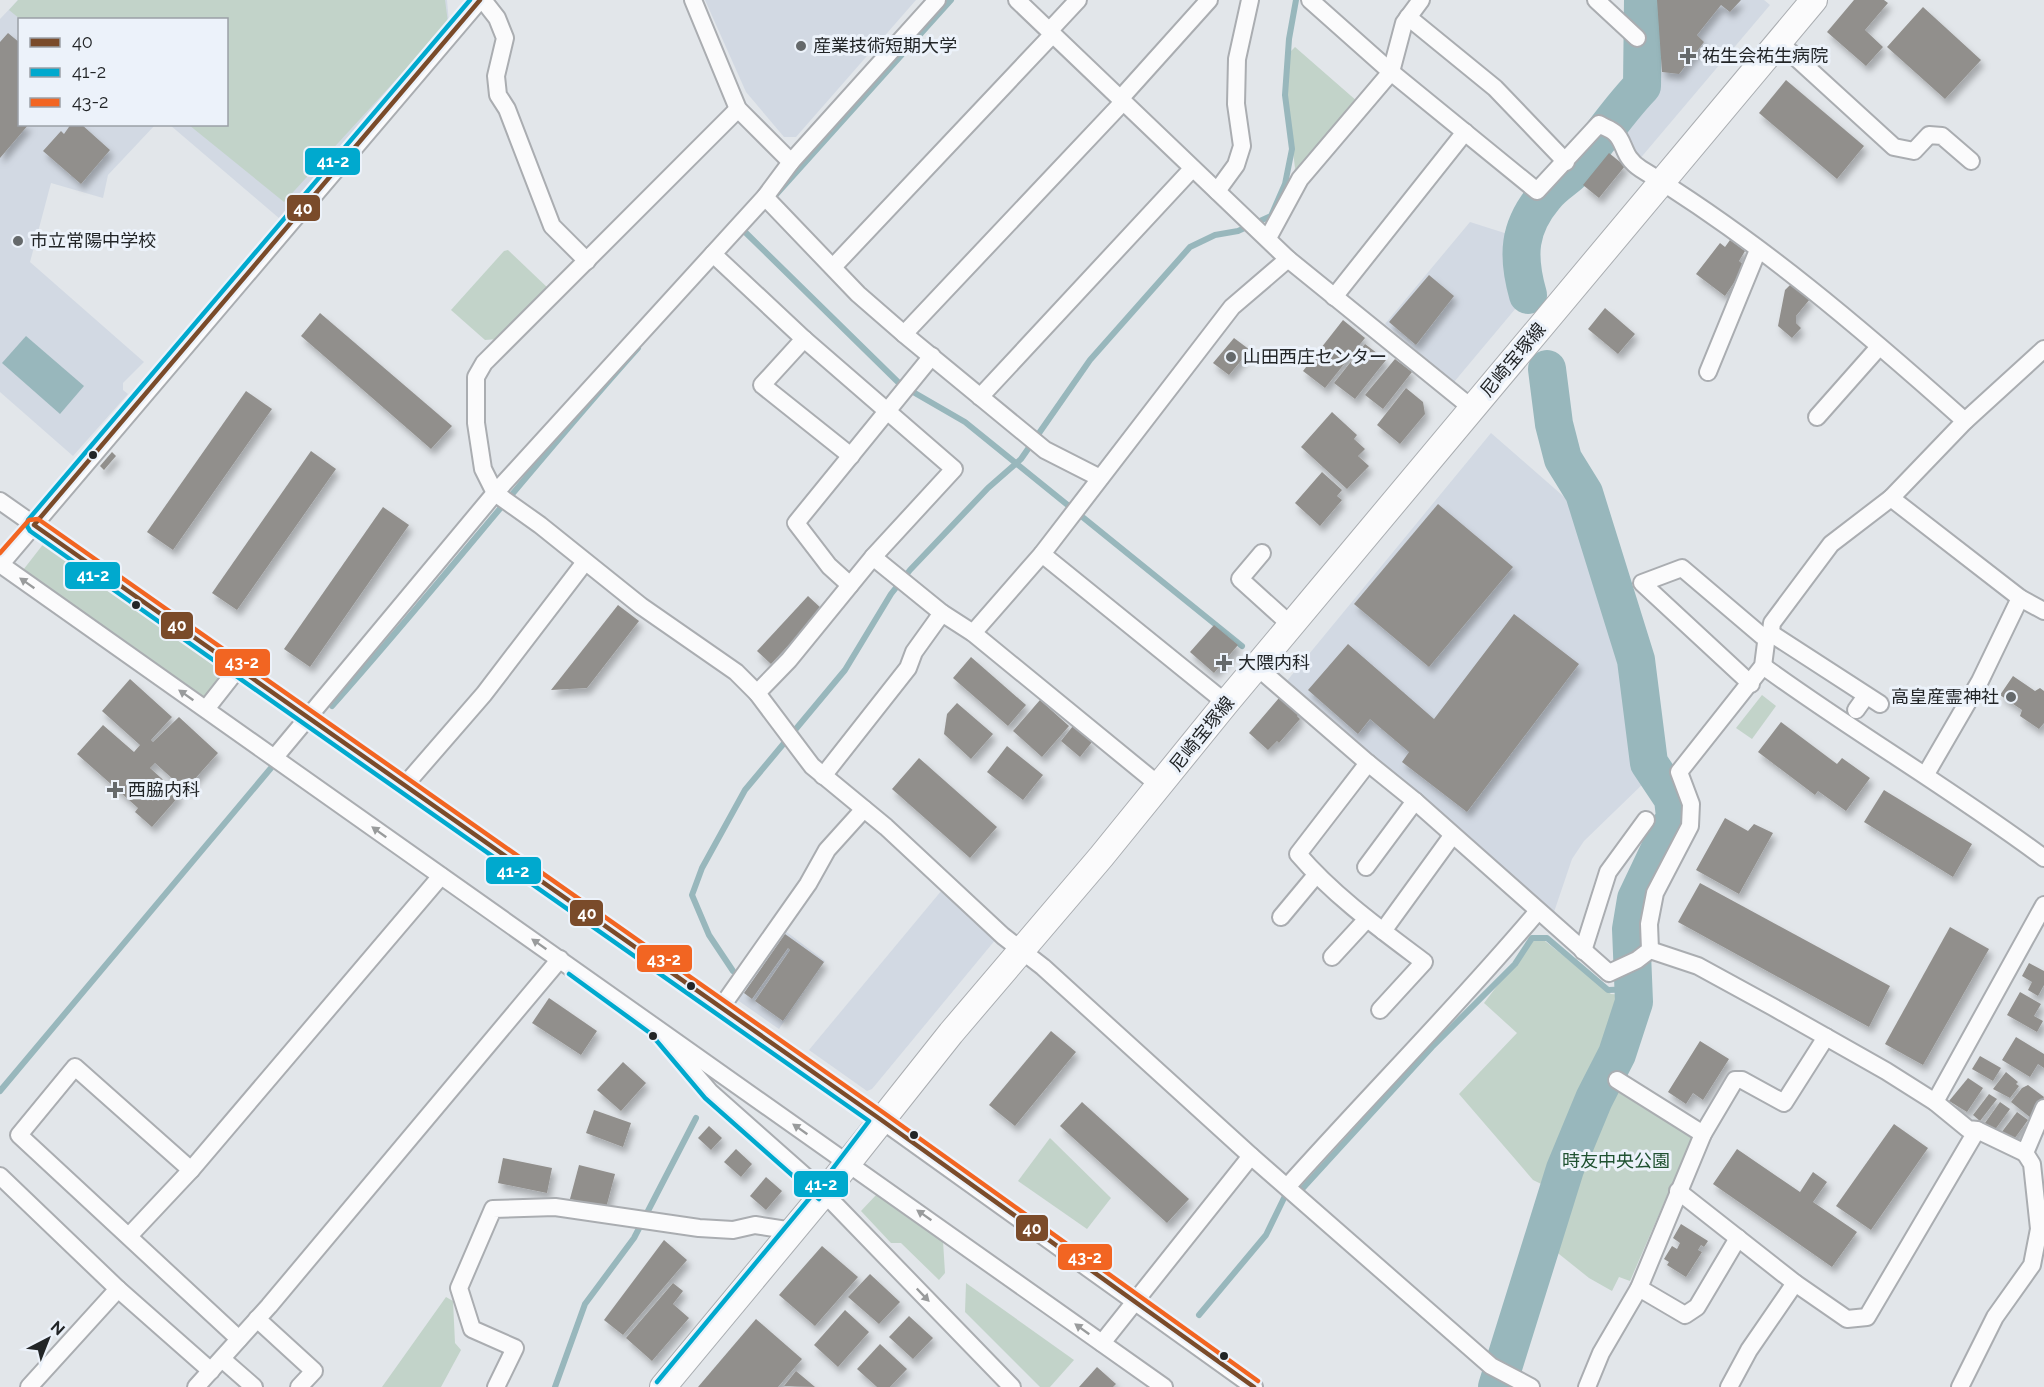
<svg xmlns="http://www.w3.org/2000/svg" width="2044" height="1387" font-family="Raleway,'Noto Sans JP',sans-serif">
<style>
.built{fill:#d2d9e3}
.green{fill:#c2d3c9}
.water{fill:#98b7bc}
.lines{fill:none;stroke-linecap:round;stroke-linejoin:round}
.stream{stroke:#98b7bc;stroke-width:6}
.river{stroke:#98b7bc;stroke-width:38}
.building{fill:#918f8c;filter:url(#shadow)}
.street-casing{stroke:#aaadb1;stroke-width:20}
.primary-casing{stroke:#aaadb1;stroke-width:28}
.street{stroke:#fbfbfc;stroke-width:16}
.primary{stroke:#fbfbfc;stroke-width:26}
.bus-1-casing{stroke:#ecf2fa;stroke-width:9}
.bus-2-casing{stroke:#ecf2fa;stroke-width:9}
.bus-3-casing{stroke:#ecf2fa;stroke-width:9}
.bus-1{stroke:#7a4b2a;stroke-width:4.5}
.bus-2{stroke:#00a9ce;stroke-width:4.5}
.bus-3{stroke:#f26522;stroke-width:4.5}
.oneway{fill:#999b9c}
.poi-dot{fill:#65696b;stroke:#ecf2fa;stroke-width:2}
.bus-dot{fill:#222527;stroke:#ecf2fa;stroke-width:2}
.labels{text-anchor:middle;stroke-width:6;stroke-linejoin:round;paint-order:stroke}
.poi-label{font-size:18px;fill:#222527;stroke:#ecf2fa;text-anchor:start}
.street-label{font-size:18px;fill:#222527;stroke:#ecf2fa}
.park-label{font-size:18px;fill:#1f5130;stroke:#ecf2fa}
.line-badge{stroke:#ecf2fa;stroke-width:2}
.badge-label{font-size:16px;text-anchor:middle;font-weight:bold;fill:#fff}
</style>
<defs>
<filter id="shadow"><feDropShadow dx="3.5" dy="6" stdDeviation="3" flood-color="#0004"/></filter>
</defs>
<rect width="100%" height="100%" fill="#e2e6ea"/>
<g class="built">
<polygon points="18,0 447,0 449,23 280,219 170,125 226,124 226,20 20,20 20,124 155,125 108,175 103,198 51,183 30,262 144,362 123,383 123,390 128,394 73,456 0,392 0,19"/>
<polygon points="705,0 916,0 796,137 784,137 746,92"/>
<polygon points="1647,0 1764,0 1770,5 1638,161 1612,127 1650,82"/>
<polygon points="1470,222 1514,236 1512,269 1521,302 1454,382 1385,324"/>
<polygon points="1491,433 1578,509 1635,683 1636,758 1648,779 1584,841 1572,859 1554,912 1286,682"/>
<polygon points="942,890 996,939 872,1089 867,1091 809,1050"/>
<polygon points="784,930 825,961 779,1029 736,999"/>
</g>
<g class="green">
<polygon points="18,0 445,0 448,23 284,202 189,125 226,124 226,20 20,19 9,10"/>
<polygon points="1295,47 1358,102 1292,180 1295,168 1286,94 1290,52"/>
<polygon points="508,250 550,290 498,339 485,340 451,310 504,251"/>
<polygon points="48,538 228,664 202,701 20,574"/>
<polygon points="1762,695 1776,706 1752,739 1736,728"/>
<polygon points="1532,940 1545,941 1611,994 1628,995 1610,1049 1595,1077 1693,1136 1630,1281 1619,1277 1612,1291 1589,1278 1549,1246 1564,1195 1533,1180 1459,1094 1517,1033 1484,1003"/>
<polygon points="1050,1138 1111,1198 1087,1229 1018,1181"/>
<polygon points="877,1194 943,1241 945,1273 939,1280 901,1243 891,1243 861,1211"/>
<polygon points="966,1283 1074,1360 1050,1387 1040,1387 965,1312"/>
<polygon points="446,1297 453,1301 455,1343 461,1350 441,1387 382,1387"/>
</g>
<polygon class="water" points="26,336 84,386 60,414 2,363"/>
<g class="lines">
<g class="stream">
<polyline points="773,198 951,0"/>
<polyline points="744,231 901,385 965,422 1242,646"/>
<path d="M332,706c104,-117 201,-241 306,-358"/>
<polyline points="733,971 709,935 692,895 702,868 745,790 845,670 891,594 910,570 988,488 1021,459 1090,360 1190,247 1215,235 1238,231 1271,216 1285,184 1292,149 1285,95 1289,39 1296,0"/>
<polyline points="0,1091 271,768"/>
<polyline points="1303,1188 1432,1047 1515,964 1532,938 1547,938 1608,990 1635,989"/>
<polyline points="1199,1315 1266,1235 1285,1196"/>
<polyline points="555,1387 585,1304 634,1238 696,1118"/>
</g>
<g class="river">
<path d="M1528,295c-11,-39 -10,-67 17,-99 9,-12 24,-19 34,-31 21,-27 39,-54 63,-79l1,-86"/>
<polyline points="1497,1387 1565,1169 1594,1099 1617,1054 1634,1002 1631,929 1636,899 1675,817 1673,799 1649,763 1636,660 1584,493 1563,459 1554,424 1547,369"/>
</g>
</g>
<g class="building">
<polygon points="1657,0 1741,0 1730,12 1721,5 1697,35 1704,42 1679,74 1662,72"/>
<polygon points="1854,0 1884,0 1888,3 1865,30 1883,47 1866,66 1827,32"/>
<polygon points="1923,7 1981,60 1945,99 1887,47"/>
<polygon points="8,33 20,43 20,124 29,124 0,158 0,42"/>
<polygon points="1786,80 1864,146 1837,179 1759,113"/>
<polygon points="71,124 81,124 110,150 81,184 43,151 61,131 64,134"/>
<polygon points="1609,153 1625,166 1599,198 1583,185"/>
<polygon points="1730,240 1745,251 1739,261 1745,266 1725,296 1696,274 1720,243 1725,247"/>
<polygon points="1429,275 1454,296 1416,345 1389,322"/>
<polygon points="1791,284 1810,299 1796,316 1796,323 1801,328 1792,338 1778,326 1785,290"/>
<polygon points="1605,308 1635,334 1618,354 1588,329"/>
<polygon points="320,313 452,426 431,449 301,336"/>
<polygon points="1343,320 1365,338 1325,388 1303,371"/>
<polygon points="1234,338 1250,350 1229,375 1213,363"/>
<polygon points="1365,344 1386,360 1355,399 1334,383"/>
<polygon points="1395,359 1412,372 1383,409 1365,395"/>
<polygon points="1406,388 1423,402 1425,414 1400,444 1377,425"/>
<polygon points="246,391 272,409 173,550 147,532"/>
<polygon points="1332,412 1357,435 1354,439 1365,449 1358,456 1369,466 1347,489 1301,447"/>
<polygon points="311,451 336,469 237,610 212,593"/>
<polygon points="112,452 116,456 104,470 100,466"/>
<polygon points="1322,472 1342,490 1337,496 1342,500 1320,526 1295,503"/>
<polygon points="1438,504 1513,567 1429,667 1354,604"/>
<polygon points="383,507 409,525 310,667 284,649"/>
<polygon points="808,596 822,609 771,664 757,651"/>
<polygon points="618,605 639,621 587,688 551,690"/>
<polygon points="1514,614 1579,664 1467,812 1402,762 1409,752 1370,719 1358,734 1308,690 1348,644 1434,719"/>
<polygon points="1214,625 1238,645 1214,673 1190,652"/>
<polygon points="971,657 1026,705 1008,726 953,678"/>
<polygon points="2013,676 2035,691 2040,688 2044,691 2044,723 2039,729 2020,716 2022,710 2000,695"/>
<polygon points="130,679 172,717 151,740 153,742 179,717 218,753 185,790 155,763 150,768 180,795 152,827 135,812 138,808 77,754 103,725 134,752 140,745 102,711"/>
<polygon points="1279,698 1301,712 1297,716 1300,719 1279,743 1277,741 1268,750 1249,733"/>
<polygon points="1040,700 1069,726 1042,757 1013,731"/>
<polygon points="957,703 993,734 971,759 944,734 947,714"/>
<polygon points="1781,722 1837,764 1842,758 1870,778 1846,811 1818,791 1815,795 1758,752"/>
<polygon points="1073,726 1092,742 1080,757 1061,741"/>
<polygon points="1007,746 1043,775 1023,800 987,772"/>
<polygon points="919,758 997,827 970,858 892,789"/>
<polygon points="1884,790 1972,844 1953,877 1864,822"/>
<polygon points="1725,818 1748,831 1754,824 1773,833 1739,894 1696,870"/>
<polygon points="1700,883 1890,986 1869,1027 1678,922"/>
<polygon points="1950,927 1989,949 1923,1065 1885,1044"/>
<polygon points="785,934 824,962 783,1021 755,1001 790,950 788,948 752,999 744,993"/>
<polygon points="2029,963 2044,971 2044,985 2038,996 2028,990 2032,982 2022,976"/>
<polygon points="2020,992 2041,1004 2034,1016 2043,1021 2037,1032 2007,1015"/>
<polygon points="549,998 597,1031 581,1055 532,1023"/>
<polygon points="1051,1031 1076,1052 1015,1126 989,1105"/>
<polygon points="2016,1037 2044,1054 2044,1068 2038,1064 2030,1077 2002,1060"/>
<polygon points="1700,1041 1729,1059 1703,1100 1693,1093 1686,1104 1668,1092"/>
<polygon points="1980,1056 2001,1068 1993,1081 1972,1069"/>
<polygon points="623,1062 646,1083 621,1111 597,1090"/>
<polygon points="2006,1072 2018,1082 2016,1084 2019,1086 2010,1098 1993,1089"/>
<polygon points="1968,1078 1983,1088 1967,1112 1949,1101"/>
<polygon points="2028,1085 2044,1097 2031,1118 2011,1102 2022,1088"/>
<polygon points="1989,1094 1997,1099 1980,1121 1973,1115"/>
<polygon points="1082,1102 1189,1199 1167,1223 1060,1126"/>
<polygon points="2000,1102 2010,1109 1994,1131 1985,1123"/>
<polygon points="594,1110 631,1123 623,1147 586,1133"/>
<polygon points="2017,1112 2028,1120 2012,1142 2001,1133"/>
<polygon points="1894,1124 1928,1148 1871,1230 1836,1206"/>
<polygon points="709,1126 722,1138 711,1150 698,1138"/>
<polygon points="736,1149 752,1164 741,1177 724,1162"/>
<polygon points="1737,1149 1800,1192 1813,1172 1827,1182 1813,1202 1857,1232 1832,1267 1713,1184"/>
<polygon points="503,1158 552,1168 547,1193 498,1183"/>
<polygon points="579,1165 615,1174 606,1208 570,1199"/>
<polygon points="766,1177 782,1191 766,1210 750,1196"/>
<polygon points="1681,1224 1708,1241 1704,1247 1701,1245 1698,1250 1702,1252 1686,1277 1667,1265 1669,1262 1664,1259 1672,1246 1677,1249 1680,1243 1673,1238"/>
<polygon points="664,1240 687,1260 623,1335 604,1320"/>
<polygon points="822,1246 858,1277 815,1326 779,1295"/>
<polygon points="870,1274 900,1302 879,1324 848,1297"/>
<polygon points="673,1283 683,1291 673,1304 689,1318 652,1361 626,1338"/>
<polygon points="845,1310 869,1332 838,1367 814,1345"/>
<polygon points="909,1316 933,1338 913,1359 889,1337"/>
<polygon points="756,1319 802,1359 778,1387 698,1387"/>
<polygon points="880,1344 907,1369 890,1387 877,1387 857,1369"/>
<polygon points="1097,1367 1116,1384 1113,1387 1079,1387"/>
<polygon points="796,1371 815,1387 784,1386"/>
</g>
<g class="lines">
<defs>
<g id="street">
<polyline points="483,0 497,18 505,38 496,76 498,95 507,109 552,226 587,261"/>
<polyline points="693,0 738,109 791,162"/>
<polyline points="1017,0 1288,259 1473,409"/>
<path d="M1310,0l81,72 146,119 62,-67c4,3 12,5 16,9 11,10 7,24 26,36 117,71 222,161 324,252"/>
<polyline points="1596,0 1637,38"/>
<polyline points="1408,17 1495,88 1566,162"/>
<polyline points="1050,30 1078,0"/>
<polyline points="1779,42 1894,147 1914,151 1929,135 1942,136 1971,161"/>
<polyline points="1120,99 1209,0"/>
<polyline points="738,109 484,363 476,377 476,423 483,469 495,493 540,525 641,606 736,672 757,693 812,766 886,827 1003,936 1043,967 1251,1156 1491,1366 1531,1387"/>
<polyline points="1217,191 1236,165 1242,146 1236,104 1237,59 1250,0"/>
<polyline points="765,197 858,294 904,334 1045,450 1100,478"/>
<polyline points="1268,238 1300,179 1391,72 1404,23 1421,0"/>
<polyline points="713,254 804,339 954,469 873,557 789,660 757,693"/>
<polyline points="833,267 1053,34"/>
<polyline points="1334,297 1465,132"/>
<polyline points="904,334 1123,102"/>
<polyline points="804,339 762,385 851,456"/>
<polyline points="1708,372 1758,250"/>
<polyline points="980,397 1192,169"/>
<polyline points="1817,417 1879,347"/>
<polyline points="1891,498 2020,598 2044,611"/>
<polyline points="0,501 880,1119 1254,1387"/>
<polyline points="1262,553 1240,579 1292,626"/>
<polyline points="1042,554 1226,703"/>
<polyline points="873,557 942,613 973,633 1160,786"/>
<polyline points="0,564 1164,1387"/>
<polyline points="0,565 480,0"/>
<polyline points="850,585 829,566 796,523 932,356"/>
<polyline points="973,633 1042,554 1232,307 1288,259"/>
<path d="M1763,666c92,67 190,124 281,192"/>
<polyline points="1257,667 1368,763 1415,801 1609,973 1637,960 1650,950 1649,924 1655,893 1690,826 1691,804 1679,772 1763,666 1767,635 1771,631 1772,623 1831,544 1891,498 1965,421 2044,349"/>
<polyline points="1751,684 1642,583 1682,568 1762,636 1775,636 1880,704"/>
<polyline points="206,709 239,667"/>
<polyline points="1856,710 1866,696"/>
<polyline points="275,757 495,493 765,197 791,162 937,0"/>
<path d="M1368,763l-70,91c36,42 82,75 126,108l-44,48"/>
<polyline points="1926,774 1980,681 2020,598"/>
<polyline points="823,776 908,668 914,652 942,613"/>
<polyline points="405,785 484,694 585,562"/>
<polyline points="1366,867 1415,801"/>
<polyline points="1281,917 1316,875"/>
<polyline points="1383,931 1452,836"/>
<polyline points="1650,950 1698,966 1773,1007 1886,1071 1935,1102 1968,1129 1977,1130 1867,1317 1847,1319 1795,1283 1678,1191"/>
<polyline points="1583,951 1608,872 1646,820"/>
<polyline points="1332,957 1367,919"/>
<polyline points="720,1009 808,884 827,850 864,809"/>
<polyline points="667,1042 710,1092 824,1193 1012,1387"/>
<polyline points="1617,1080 1703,1134"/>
<polyline points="1935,1102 2044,905"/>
<polyline points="1977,1130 2025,1153 2044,1108"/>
<polyline points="191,1170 75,1067 19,1135 239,1339"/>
<polyline points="0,1176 118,1289 211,1371"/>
<path d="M1287,1187c83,-93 171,-181 251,-276"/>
<polyline points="129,1236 191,1170 441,876"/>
<polyline points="1639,1288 1685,1315 1697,1307 1738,1238"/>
<polyline points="257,1319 314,1371 299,1387"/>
<polyline points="1102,1343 1251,1156"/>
<polyline points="222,1359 254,1387"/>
<polyline points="29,1387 118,1289"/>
<polyline points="196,1387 269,1306 560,959"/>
<polyline points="496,1387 515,1348 472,1329 459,1288 493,1209 555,1207 699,1228 733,1230 755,1225 793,1231"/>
<polyline points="1587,1387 1601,1353 1639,1288 1703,1134 1735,1080 1742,1080 1784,1103 1826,1037"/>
<polyline points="1729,1387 1749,1350 1795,1283"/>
<polyline points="1960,1387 1995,1317 2032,1265 2039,1229 2032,1164 2025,1153"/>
</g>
<polyline id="primary" points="663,1387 824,1193 951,1033 1101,857 1226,703 1814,0"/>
</defs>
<use href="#street" class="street-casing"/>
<use href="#primary" class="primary-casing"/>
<use href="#street" class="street"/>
<use href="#primary" class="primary"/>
<defs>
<polyline id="bus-1" points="480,0 34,525 880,1119 1254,1387"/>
<g id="bus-2">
<polyline points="470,0 28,520 27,526 30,531 869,1121 818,1188 657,1382"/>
<polyline points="569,974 650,1033 705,1098 819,1199"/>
</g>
<polyline id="bus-3" points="0,553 29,520 38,519 884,1113 1258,1381"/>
</defs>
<use href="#bus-1" class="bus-1-casing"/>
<use href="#bus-2" class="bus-2-casing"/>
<use href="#bus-3" class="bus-3-casing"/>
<use href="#bus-1" class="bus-1"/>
<use href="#bus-2" class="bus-2"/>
<use href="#bus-3" class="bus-3"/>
</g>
<defs><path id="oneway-solid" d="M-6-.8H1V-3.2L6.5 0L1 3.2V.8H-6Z" transform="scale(1.5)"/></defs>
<g class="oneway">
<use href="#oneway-solid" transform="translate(27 583) rotate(-145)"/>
<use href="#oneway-solid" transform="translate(186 695) rotate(-145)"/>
<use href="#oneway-solid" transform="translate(379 832) rotate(-144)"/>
<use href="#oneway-solid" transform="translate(539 944) rotate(-145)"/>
<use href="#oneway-solid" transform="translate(800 1129) rotate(-145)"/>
<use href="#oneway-solid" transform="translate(924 1215) rotate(-145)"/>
<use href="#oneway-solid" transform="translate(923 1295) rotate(46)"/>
<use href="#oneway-solid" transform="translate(1082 1329) rotate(-144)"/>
</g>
<g class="poi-dot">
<circle cx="801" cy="46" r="6"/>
<path d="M1685 47h6v6h6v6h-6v6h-6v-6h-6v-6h6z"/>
<circle cx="18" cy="241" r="6"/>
<circle cx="1231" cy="357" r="6"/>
<path d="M1221 654h6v6h6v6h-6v6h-6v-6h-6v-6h6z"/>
<circle cx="2011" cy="697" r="6"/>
<path d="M112 781h6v6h6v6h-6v6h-6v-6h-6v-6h6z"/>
</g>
<g class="bus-dot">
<circle cx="93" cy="455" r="5"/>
<circle cx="136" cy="605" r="5"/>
<circle cx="691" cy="986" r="5"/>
<circle cx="653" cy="1036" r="5"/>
<circle cx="914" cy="1135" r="5"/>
<circle cx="1224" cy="1356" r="5"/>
</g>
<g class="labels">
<g class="poi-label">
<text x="813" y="52">産業技術短期大学</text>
<text x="1702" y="62">祐生会祐生病院</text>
<text x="30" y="247">市立常陽中学校</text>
<text x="1243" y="363">山田西庄センター</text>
<text x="1238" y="669">大隈内科</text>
<text x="1999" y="703" text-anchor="end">高皇産霊神社</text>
<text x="128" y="796">西脇内科</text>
</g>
<g class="street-label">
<text transform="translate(1513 360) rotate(-50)" y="6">尼崎宝塚線</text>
<text transform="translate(1202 734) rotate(-51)" y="6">尼崎宝塚線</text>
</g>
<g class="park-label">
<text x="1616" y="1167">時友中央公園</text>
</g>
</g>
<g class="line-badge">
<rect x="304" y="147" width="57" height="29" rx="6" fill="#00a9ce"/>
<rect x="286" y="194" width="35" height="28" rx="6" fill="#7a4b2a"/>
<rect x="64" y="561" width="57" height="29" rx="6" fill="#00a9ce"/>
<rect x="160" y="611" width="34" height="29" rx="6" fill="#7a4b2a"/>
<rect x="214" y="648" width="57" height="29" rx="6" fill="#f26522"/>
<rect x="485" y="856" width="57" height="29" rx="6" fill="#00a9ce"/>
<rect x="569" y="899" width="35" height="28" rx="6" fill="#7a4b2a"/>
<rect x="636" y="944" width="57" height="29" rx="6" fill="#f26522"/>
<rect x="793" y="1170" width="56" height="28" rx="6" fill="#00a9ce"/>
<rect x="1015" y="1214" width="34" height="28" rx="6" fill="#7a4b2a"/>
<rect x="1057" y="1243" width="56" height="28" rx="6" fill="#f26522"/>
</g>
<g class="badge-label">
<text x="333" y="167">41-2</text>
<text x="303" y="214">40</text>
<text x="93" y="581">41-2</text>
<text x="177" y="631">40</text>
<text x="242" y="668">43-2</text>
<text x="513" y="877">41-2</text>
<text x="587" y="919">40</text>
<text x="664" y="965">43-2</text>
<text x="821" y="1190">41-2</text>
<text x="1032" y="1234">40</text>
<text x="1085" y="1263">43-2</text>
</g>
<rect x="18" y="18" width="210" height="108" fill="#ecf2fa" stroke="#9ba0a6" stroke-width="1.5"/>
<rect x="30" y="38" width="30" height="9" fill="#7a4b2a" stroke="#9ba0a6" stroke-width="1.5"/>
<text x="72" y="48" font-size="18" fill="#222527">40</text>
<rect x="30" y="68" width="30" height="9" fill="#00a9ce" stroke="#9ba0a6" stroke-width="1.5"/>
<text x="72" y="78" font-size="18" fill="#222527">41-2</text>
<rect x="30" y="98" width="30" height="9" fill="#f26522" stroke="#9ba0a6" stroke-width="1.5"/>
<text x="72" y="108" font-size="18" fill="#222527">43-2</text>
<g transform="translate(48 1339) rotate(42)" stroke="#ecf2fa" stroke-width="4.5" paint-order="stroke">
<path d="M0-4.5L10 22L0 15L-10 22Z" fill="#222527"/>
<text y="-9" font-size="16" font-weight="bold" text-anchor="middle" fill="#222527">N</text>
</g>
</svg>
